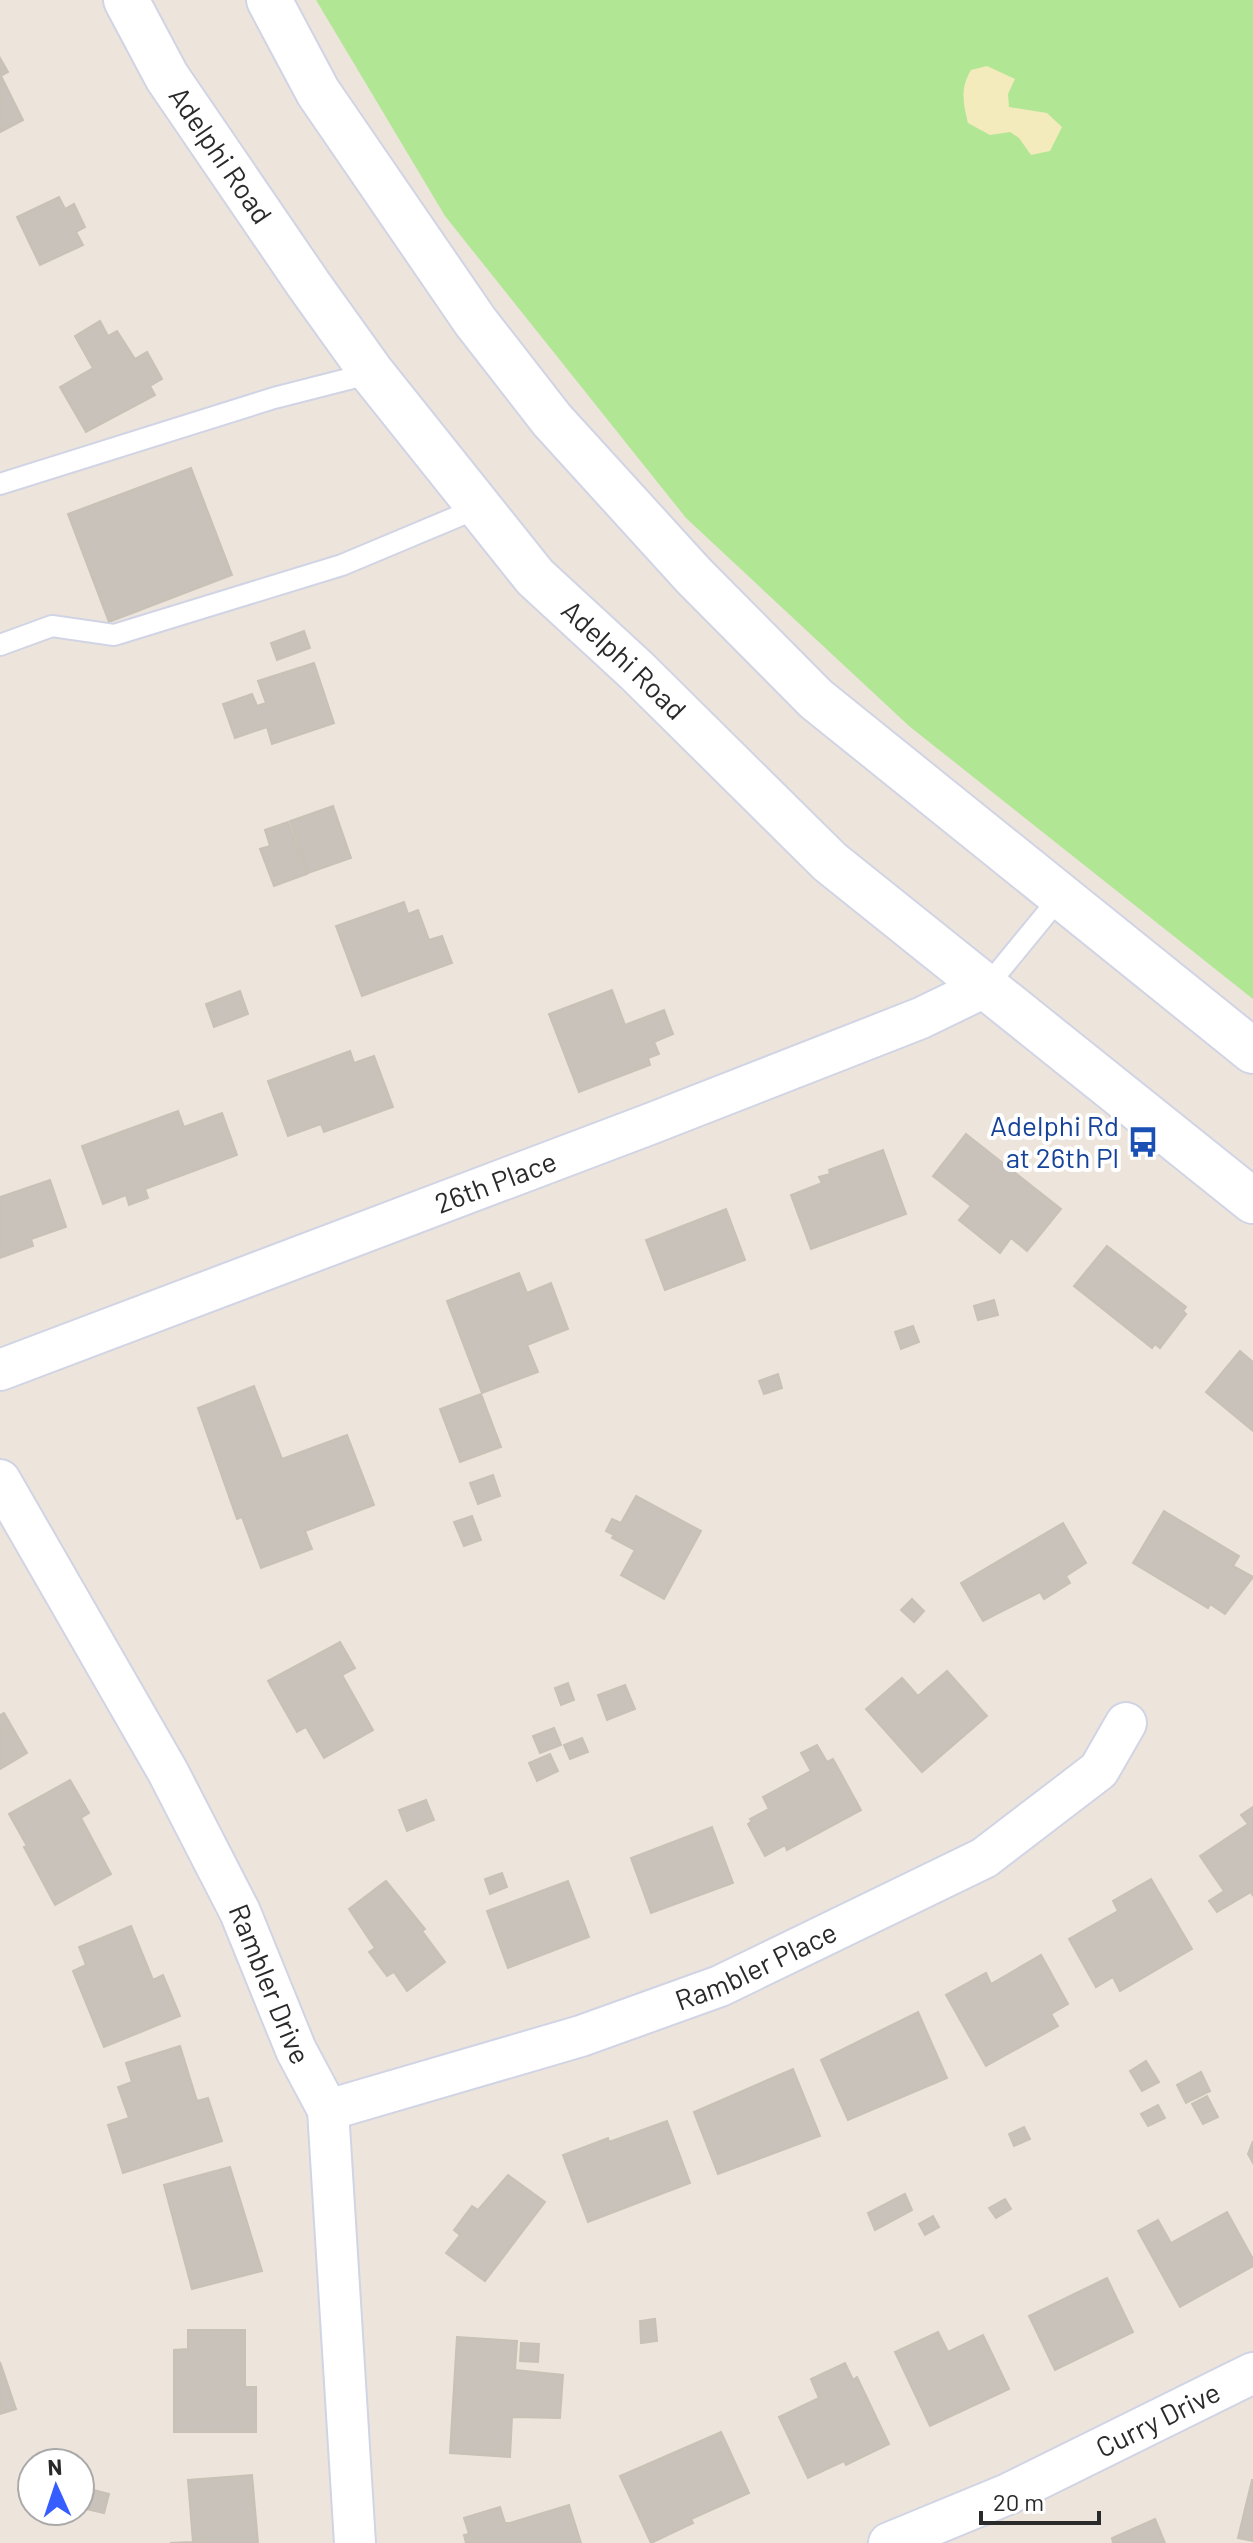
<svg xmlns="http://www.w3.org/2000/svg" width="1253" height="2543" font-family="Barlow,sans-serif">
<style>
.green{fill:#b1e695}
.sand{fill:#f3ebbc}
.building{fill:#c8c2bb;stroke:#c8c1b5;stroke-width:2}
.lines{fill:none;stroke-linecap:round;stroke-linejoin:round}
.lane-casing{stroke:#d0d4e4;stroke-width:24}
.street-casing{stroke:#d0d4e4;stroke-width:44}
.secondary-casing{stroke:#d0d4e4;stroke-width:48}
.lane{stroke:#fff;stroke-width:20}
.street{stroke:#fff;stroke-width:40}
.secondary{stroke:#fff;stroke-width:44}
.labels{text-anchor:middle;stroke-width:8;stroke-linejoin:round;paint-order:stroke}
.street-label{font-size:28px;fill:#2a2a2a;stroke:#fff}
.transit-label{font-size:28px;fill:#164399;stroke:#fff;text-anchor:end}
</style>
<rect width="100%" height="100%" fill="#ede5db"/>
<polygon class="green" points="316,0 1253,0 1253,999 909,726 686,518 445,216"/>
<path class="sand" d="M987,66l28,13 -7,15 1,13 38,6 15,14 -12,24 -19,4 -12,-17 -9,-6 -20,3 -22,-12c-5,-20 -8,-35 3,-53z"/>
<g class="building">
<polygon points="0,58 8,72 1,76 23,120 0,132"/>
<polygon points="59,197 65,209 74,204 85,227 76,232 83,245 40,265 17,217"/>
<polygon points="100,321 108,336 117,331 135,359 147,352 162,379 150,386 155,395 86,432 60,387 93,368 75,336"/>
<polygon points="191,468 232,575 109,622 68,514"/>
<polygon points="304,631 310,648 277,660 271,643"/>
<polygon points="314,663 334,723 272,744 267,727 235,738 223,704 252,694 257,706 266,703 258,681"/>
<polygon points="333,806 351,858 308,873 290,821"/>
<polygon points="288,822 307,874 274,886 260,849 270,846 265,830"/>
<polygon points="404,902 408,914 418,910 429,940 442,936 452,963 362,996 336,926"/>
<polygon points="612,990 625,1025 664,1010 673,1034 654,1042 659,1054 648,1058 650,1065 579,1092 549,1014"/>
<polygon points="240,991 248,1014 214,1027 206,1004"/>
<polygon points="350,1051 354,1063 374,1056 393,1107 324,1132 321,1124 288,1136 268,1081"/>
<polygon points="178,1111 184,1127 222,1113 237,1155 145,1189 148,1198 129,1205 126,1195 103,1204 82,1146"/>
<polygon points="966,1134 1061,1209 1027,1251 1011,1238 1000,1253 959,1220 971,1206 933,1176"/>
<polygon points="883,1150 906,1214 811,1249 791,1195 822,1183 819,1177 830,1174 829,1170"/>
<polygon points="50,1180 66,1227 31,1239 33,1246 0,1258 0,1197"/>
<polygon points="726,1209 745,1260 665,1290 646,1240"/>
<polygon points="1107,1246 1186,1307 1183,1311 1186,1314 1160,1348 1155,1344 1152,1348 1074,1286"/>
<polygon points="519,1273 527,1293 551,1283 568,1329 527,1345 538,1372 482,1393 447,1301"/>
<polygon points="994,1300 998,1315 978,1320 974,1306"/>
<polygon points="913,1326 919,1342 901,1349 895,1332"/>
<polygon points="1240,1351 1253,1362 1253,1431 1206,1392"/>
<polygon points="778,1374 782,1388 764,1394 759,1381"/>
<polygon points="254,1386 282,1459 347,1435 374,1505 305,1531 312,1549 261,1568 242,1517 237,1519 198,1408"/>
<polygon points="481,1394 501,1447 460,1462 440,1409"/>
<polygon points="493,1475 500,1496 478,1504 470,1483"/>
<polygon points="636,1496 701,1531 664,1599 621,1575 635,1550 612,1538 614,1535 606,1531 612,1519 621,1523"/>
<polygon points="1164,1511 1239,1556 1233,1566 1253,1577 1225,1614 1210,1604 1208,1608 1133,1563"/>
<polygon points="472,1516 481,1540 464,1546 454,1522"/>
<polygon points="1063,1523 1086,1563 1066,1576 1070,1583 1044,1599 1040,1592 983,1621 961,1583"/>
<polygon points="912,1599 924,1611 914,1622 901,1610"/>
<polygon points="340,1642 355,1668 342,1675 373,1730 324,1758 306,1727 297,1732 268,1681"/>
<polygon points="947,1671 987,1716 922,1772 866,1709 902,1678 918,1696"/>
<polygon points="568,1683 574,1700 561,1705 555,1688"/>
<polygon points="625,1685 635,1709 607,1720 598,1695"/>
<polygon points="4,1713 27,1753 0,1769 0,1715"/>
<polygon points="554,1728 561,1745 540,1753 533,1736"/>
<polygon points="582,1738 588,1752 570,1759 564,1745"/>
<polygon points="817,1745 827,1762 833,1759 861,1810 787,1850 785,1845 765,1856 748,1824 752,1821 750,1819 769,1809 763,1797 811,1771 801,1753"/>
<polygon points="550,1754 558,1771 537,1781 529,1763"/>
<polygon points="70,1780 89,1813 81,1818 111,1874 55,1905 24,1847 27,1846 9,1814"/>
<polygon points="426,1800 434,1820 407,1831 399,1810"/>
<polygon points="1253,1807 1253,1896 1251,1892 1217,1912 1209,1901 1224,1891 1200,1856 1248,1824 1241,1815"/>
<polygon points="712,1827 733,1883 651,1913 631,1858"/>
<polygon points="502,1873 507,1887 490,1894 485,1879"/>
<polygon points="1151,1879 1192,1949 1120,1991 1113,1977 1096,1987 1069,1939 1118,1911 1113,1901"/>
<polygon points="386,1881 425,1929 422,1931 445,1962 407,1991 394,1972 387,1976 369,1952 375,1948 349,1909"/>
<polygon points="568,1881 589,1937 508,1968 487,1911"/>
<polygon points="131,1926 153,1980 163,1975 180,2016 104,2047 73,1971 86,1965 79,1947"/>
<polygon points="1041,1955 1068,2004 1051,2014 1058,2026 986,2066 946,1995 986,1973 991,1984"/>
<polygon points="918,2012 947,2078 848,2120 821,2060"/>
<polygon points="180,2046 197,2101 208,2098 222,2141 123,2173 108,2125 129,2118 118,2087 132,2082 126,2063"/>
<polygon points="1146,2061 1159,2082 1142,2091 1130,2071"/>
<polygon points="793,2069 820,2136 718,2174 694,2112"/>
<polygon points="1201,2072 1210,2091 1186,2103 1177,2085"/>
<polygon points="1207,2096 1218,2117 1203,2124 1192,2104"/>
<polygon points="1158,2105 1165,2118 1148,2126 1141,2114"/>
<polygon points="667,2121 690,2183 588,2222 563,2155 608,2138 609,2142"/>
<polygon points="1024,2127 1030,2139 1014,2146 1009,2134"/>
<polygon points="1253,2141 1253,2163 1248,2154"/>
<polygon points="230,2167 262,2271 192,2289 164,2185"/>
<polygon points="508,2175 545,2202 485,2281 446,2253 460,2235 454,2230 472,2206 478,2210"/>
<polygon points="905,2194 912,2210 875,2230 868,2213"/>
<polygon points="1005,2199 1011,2209 996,2218 989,2208"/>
<polygon points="1227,2212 1253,2259 1253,2266 1180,2307 1138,2231 1158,2220 1171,2243"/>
<polygon points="933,2216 939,2227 925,2235 919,2224"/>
<polygon points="1107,2278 1133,2332 1055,2370 1029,2316"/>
<polygon points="655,2319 657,2341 641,2343 640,2321"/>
<polygon points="188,2330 245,2330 245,2387 256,2387 256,2432 174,2432 174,2350 188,2349"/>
<polygon points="938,2332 948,2352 983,2335 1009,2389 930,2426 895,2352"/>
<polygon points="457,2337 517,2341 515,2370 563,2375 560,2418 512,2417 510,2457 450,2453"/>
<polygon points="521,2343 539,2344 538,2362 520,2361"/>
<polygon points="0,2362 16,2409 0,2414"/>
<polygon points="845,2363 853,2380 857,2377 889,2444 846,2465 844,2461 808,2478 779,2417 819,2398 811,2379"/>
<polygon points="721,2432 749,2493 691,2519 693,2523 651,2543 620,2476"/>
<polygon points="27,2466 32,2468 32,2495 18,2490"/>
<polygon points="252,2475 258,2543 170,2543 193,2542 188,2480"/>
<polygon points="1252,2480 1253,2480 1253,2541 1238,2538"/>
<polygon points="90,2489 109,2494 104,2513 86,2509"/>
<polygon points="569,2505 581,2543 466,2543 464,2535 469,2534 464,2518 500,2507 505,2523 510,2523"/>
<polygon points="1155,2519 1165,2543 1113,2543 1112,2538"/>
</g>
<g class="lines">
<defs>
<g id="lane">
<polyline points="0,484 274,398 372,373"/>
<polyline points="0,645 52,626 114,635 342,565 478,508"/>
<polyline points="987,986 1060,897"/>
</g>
<g id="street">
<path id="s1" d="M0,1370l650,-246 271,-106 66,-32"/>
<path id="s2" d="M0,1480l168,292 72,140 56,138 32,60 27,433"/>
<path id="s3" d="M328,2110l253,-74 139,-50 264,-128 115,-88 27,-47"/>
<path id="s4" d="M889,2543l119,-49 245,-121"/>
</g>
<g id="secondary">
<path id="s5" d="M126,0l41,77 142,208 63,88 163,204 102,94 193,191 423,339"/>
<polyline points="269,0 318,92 475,321 552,420 694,576 816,699 1253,1051"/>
</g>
</defs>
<use href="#lane" class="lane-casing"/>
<use href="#street" class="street-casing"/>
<use href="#secondary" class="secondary-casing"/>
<use href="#lane" class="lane"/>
<use href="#street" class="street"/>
<use href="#secondary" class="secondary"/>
</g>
<defs>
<symbol id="bus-bare" viewBox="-9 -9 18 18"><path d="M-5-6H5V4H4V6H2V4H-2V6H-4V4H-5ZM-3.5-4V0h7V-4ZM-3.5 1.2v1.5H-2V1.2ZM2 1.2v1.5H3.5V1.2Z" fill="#1a4fb4" stroke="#fff" stroke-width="2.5" paint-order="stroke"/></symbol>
</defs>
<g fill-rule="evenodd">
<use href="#bus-bare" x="1121" y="1120" width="44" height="44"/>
</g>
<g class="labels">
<g class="street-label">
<text dy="10" stroke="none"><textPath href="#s5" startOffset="182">Adelphi Road</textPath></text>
<text dy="10" stroke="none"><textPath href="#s5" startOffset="830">Adelphi Road</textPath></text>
<text dy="10" stroke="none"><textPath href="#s1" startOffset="530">26th Place</textPath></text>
<text dy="10" stroke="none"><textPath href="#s3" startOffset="452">Rambler Place</textPath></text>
<text dy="10" stroke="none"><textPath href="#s2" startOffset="572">Rambler Drive</textPath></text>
<text dy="10" stroke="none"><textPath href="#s4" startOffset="296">Curry Drive</textPath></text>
</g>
<g class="transit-label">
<text x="1119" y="1136">Adelphi Rd<tspan x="1119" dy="32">at 26th Pl</tspan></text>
</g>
</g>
<g transform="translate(56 2487) rotate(357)"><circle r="38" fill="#ffffff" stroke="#aaaaaa" stroke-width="2"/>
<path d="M0-6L14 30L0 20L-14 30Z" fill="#365dff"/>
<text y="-12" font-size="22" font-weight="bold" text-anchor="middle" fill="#2a2a2a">N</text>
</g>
<path d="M981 2511v12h118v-12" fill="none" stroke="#2a2a2a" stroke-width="4"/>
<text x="993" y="2511" font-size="24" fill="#2a2a2a" stroke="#ffffff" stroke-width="6" paint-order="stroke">20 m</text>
</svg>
